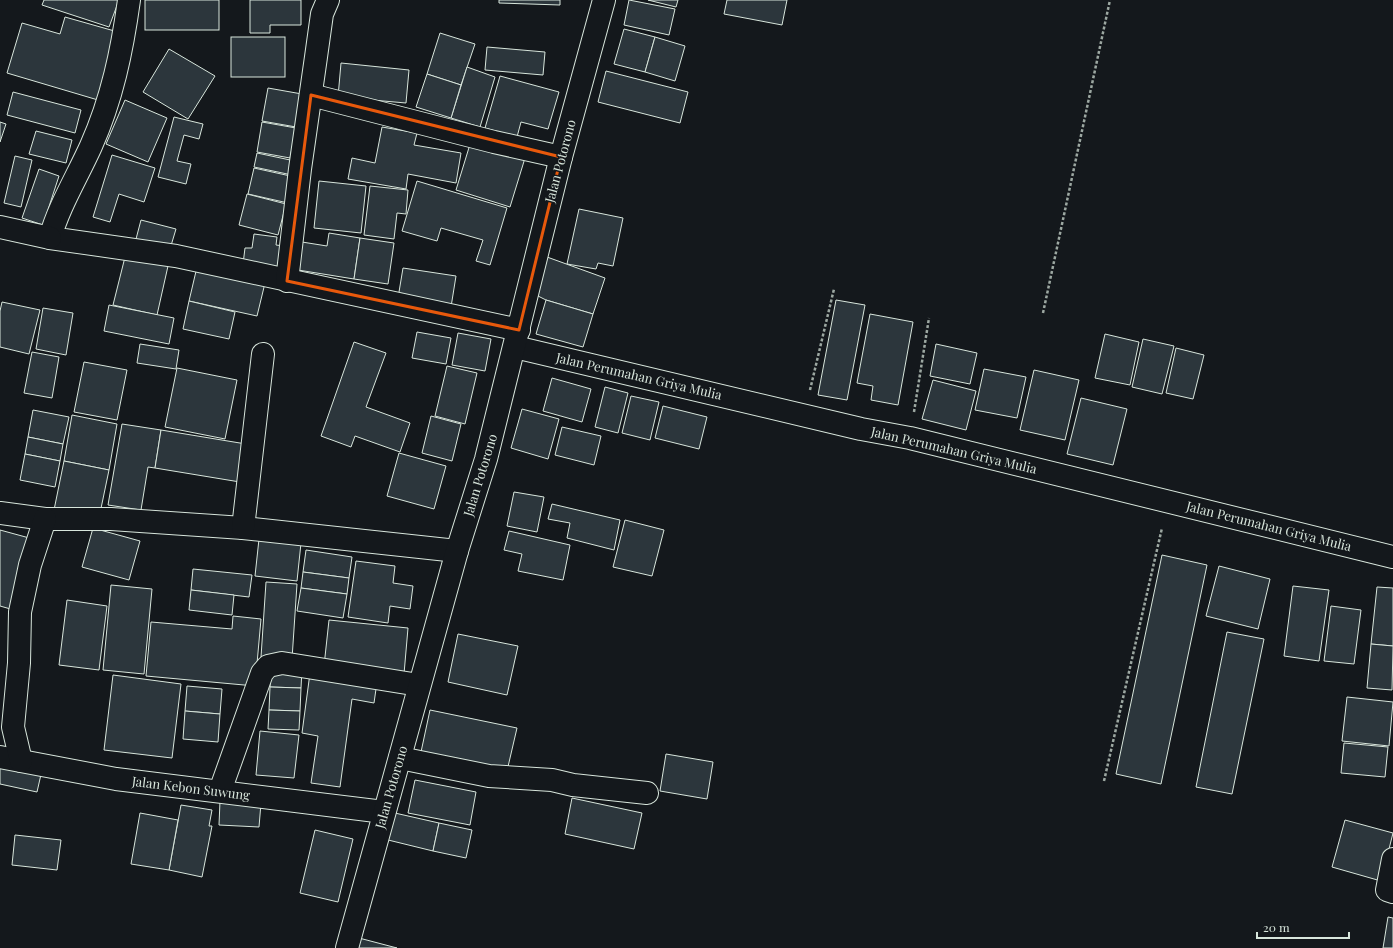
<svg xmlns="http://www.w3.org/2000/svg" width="1393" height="948" font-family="'Playfair Display',serif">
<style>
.building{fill:#2c363c;stroke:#d8e6dc}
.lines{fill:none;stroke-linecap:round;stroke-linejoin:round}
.minor-casing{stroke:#d8e6dc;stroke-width:24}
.tertiary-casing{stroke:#d8e6dc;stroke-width:24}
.path{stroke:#9da8a2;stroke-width:2.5;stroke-dasharray:3 2;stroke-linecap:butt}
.minor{stroke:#14181c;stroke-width:22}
.tertiary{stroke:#14181c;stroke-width:22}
.marked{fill:none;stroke:#e8590c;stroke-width:3;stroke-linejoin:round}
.labels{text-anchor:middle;stroke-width:3;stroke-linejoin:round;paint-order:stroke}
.street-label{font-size:13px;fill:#d8e6dc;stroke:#14181c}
</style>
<rect width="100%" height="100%" fill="#14181c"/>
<g class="building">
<polygon points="44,0 119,0 109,27 42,5"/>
<rect x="145" y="0" width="74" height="30"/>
<polygon points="250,0 301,0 301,25 270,25 270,33 250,33"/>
<polygon points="499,0 560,0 560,5 499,3"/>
<polygon points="629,0 675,9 669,35 624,25"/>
<polygon points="648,0 678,0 676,7"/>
<polygon points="727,0 787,0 782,25 724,14"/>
<polygon points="65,17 118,32 98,100 7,73 22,23 60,34"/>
<polygon points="624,29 655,37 645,72 614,64"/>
<polygon points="440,33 475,44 461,85 427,74"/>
<rect x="231" y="37" width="54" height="40"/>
<polygon points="655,37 685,46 675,81 645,72"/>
<polygon points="487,47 545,52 543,75 485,70"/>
<polygon points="169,49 215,76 188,119 143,92"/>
<polygon points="341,63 409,70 406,103 338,97"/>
<polygon points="467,67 495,77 480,127 451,118"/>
<polygon points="606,71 688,92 680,123 598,102"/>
<polygon points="427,74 461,85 451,118 416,107"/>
<polygon points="500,76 559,92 548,129 521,122 517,137 485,128"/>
<polygon points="268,88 302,94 296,127 262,121"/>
<polygon points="13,92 81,110 75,133 7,115"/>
<polygon points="125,100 167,118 148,162 106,144"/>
<polygon points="174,117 203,124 199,139 184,135 177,161 191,164 186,184 158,177"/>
<polygon points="0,122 6,124 0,142"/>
<polygon points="262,122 296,128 290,158 257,152"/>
<polygon points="382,127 417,133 414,145 461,153 456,183 408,174 406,189 348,179 352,158 375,163"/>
<polygon points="36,131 72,140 66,163 29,154"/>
<polygon points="471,141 525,158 510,207 456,190"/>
<polygon points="257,153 295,161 292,175 254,167"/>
<polygon points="112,155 155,168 144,202 119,194 110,222 93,217"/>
<polygon points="15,156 32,160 21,207 4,203"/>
<polygon points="254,168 295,177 288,203 248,194"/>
<polygon points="39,169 59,176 43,225 22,218"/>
<polygon points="319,181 366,186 361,233 314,228"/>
<polygon points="417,181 507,208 490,265 476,261 483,240 441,228 437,241 402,231"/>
<polygon points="370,186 408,190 406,214 397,213 394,239 364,235"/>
<polygon points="247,194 286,204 278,235 239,225"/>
<polygon points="579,209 623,218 613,266 598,263 596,269 567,264"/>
<polygon points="141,220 176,229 170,249 136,239"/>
<polygon points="329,233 360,238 354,279 298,270 302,242 327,246"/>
<polygon points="254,234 277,237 276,245 284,246 282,268 243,264 245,248 252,248"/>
<polygon points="360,238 394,243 388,284 354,279"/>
<polygon points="125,257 168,266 157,315 113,305"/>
<polygon points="547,257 605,278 593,314 546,300 534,294"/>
<polygon points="197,267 265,283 257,316 189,301"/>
<polygon points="403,268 456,276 451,307 398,298"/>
<polygon points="546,300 593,314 583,347 536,334"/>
<polygon points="836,300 865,305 847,400 818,395"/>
<polygon points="189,301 235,312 229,339 183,329"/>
<polygon points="2,302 40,310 29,354 0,347 0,311"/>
<polygon points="109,305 174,318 169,344 104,331"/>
<polygon points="43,308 73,313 66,355 36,349"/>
<polygon points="870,314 913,322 898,405 871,400 873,386 857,383"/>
<polygon points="417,332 451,338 446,364 412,358"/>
<polygon points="458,333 491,339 485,371 452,365"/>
<polygon points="1105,334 1139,342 1130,385 1095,378"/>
<polygon points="1143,339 1174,346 1162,394 1132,387"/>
<polygon points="354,342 386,353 366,407 410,423 400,452 355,436 351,447 321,436"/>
<polygon points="140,344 179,350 176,369 137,363"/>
<polygon points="936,344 977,353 970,384 930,376"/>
<polygon points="1176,348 1204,355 1193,399 1166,393"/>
<polygon points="32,352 59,357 52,398 24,393"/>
<polygon points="84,362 127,370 117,420 74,412"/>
<polygon points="447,366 477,373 465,424 435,416"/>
<polygon points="177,368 237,380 225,439 165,427"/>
<polygon points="984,369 1026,377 1017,418 975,410"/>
<polygon points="1034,370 1079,380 1065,440 1020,430"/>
<polygon points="552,378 591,389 582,422 543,411"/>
<polygon points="933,380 976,391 966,430 922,419"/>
<polygon points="605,387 628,393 618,433 595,427"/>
<polygon points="631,396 659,402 650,440 622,433"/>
<polygon points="1081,398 1127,409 1113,465 1067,454"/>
<polygon points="663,406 707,417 699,449 655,438"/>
<polygon points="522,409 559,419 548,459 511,448"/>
<polygon points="33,410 69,417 63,444 28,437"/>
<polygon points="72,415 117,424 109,470 64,461"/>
<polygon points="431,416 461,424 452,461 422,453"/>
<polygon points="122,424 161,430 155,468 148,467 141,510 108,505"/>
<polygon points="562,427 601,436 594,465 555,455"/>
<polygon points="161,430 246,444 240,482 155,468"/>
<polygon points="28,437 63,444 60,461 25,454"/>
<polygon points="399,453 446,466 434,509 387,496"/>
<polygon points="25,454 60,461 55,487 20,480"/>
<polygon points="64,461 109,470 99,518 54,510"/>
<polygon points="514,492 544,497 537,532 507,526"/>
<polygon points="552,504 620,520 614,550 567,538 570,523 548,519"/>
<polygon points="625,520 664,530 652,576 613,567"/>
<polygon points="93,528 140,541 129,580 82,567"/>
<polygon points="0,530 33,539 14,610 0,606"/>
<polygon points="509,531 570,545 563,580 518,571 522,554 504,550"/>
<polygon points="259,539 301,543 297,581 255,576"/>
<polygon points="306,550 352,557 349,578 303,572"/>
<polygon points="1162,555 1207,565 1161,784 1116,774"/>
<polygon points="356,561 395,566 393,583 413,586 410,609 390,606 388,623 348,617"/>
<polygon points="1219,566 1270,579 1258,629 1206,616"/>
<polygon points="193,569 252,575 249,597 191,590"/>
<polygon points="303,572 349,578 347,594 301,588"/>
<polygon points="266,582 297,584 292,659 261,657"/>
<polygon points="111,585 152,589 144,674 103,670"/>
<polygon points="1293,586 1329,590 1319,661 1284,656"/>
<polygon points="1377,587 1393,588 1393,646 1371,644"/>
<polygon points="301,588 347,594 343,618 297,611"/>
<polygon points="191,590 234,595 232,615 189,610"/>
<polygon points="67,600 107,606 99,670 59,665"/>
<polygon points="1331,606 1361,610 1354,664 1324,661"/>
<polygon points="233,616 261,619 255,686 146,676 151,622 232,629"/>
<polygon points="329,620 408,628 404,674 324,666"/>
<polygon points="1227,632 1264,639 1232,794 1196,787"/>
<polygon points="458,634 518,646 507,695 448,682"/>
<polygon points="1371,644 1393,646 1392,690 1367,688"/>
<polygon points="271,667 302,669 301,688 270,687"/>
<polygon points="310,673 377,682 374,703 352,699 340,787 311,783 318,736 302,733"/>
<polygon points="113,675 181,684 172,758 104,750"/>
<polygon points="187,686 222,689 220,714 185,711"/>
<polygon points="270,687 301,688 300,711 269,710"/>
<polygon points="1347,697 1393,702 1389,746 1342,741"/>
<polygon points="269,710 300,711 299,730 268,729"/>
<polygon points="430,710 517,728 507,771 421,752"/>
<polygon points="185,711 220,714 218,742 183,739"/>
<polygon points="260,731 299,735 294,778 256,775"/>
<polygon points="1344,743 1388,747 1385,777 1341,773"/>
<polygon points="666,754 713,762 707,799 660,791"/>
<polygon points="0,761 42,770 37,792 0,784"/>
<polygon points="415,780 476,792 470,825 408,813"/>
<polygon points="572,798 642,813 634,849 565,834"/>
<polygon points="220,801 261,803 259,827 219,825"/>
<polygon points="181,805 212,810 209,826 212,826 202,877 169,870"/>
<polygon points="386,811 439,823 433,851 380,838"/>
<polygon points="140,813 178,820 169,870 131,864"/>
<polygon points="1345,820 1393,833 1381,881 1332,867"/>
<polygon points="439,823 472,830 466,858 433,851"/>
<polygon points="315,830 353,839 338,902 300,893"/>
<polygon points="15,835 61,840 57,870 12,865"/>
<polygon points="1388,917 1393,918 1393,948 1383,948"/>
<polygon points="359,938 397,948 356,948"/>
</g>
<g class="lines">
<defs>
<g id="minor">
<path d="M129,0c-7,51 -17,99 -38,146 -14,31 -32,60 -41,92l126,18 343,74"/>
<polyline points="311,95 494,142 561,157"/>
<polyline points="0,227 50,238"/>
<polyline points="287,281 300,169 316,57 322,14 328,0"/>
<polyline points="515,347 861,429 910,438 1393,557"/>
<polyline points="0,513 45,519 111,519 243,528 457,551"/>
<polyline points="243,528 263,354"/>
<polyline points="0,757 116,779 384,812"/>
<polyline points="400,758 489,776 552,780 573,785 647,793"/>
<polyline points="21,761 13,727 19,663 20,612 30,565 45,519"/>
<polyline points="220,791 262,673 268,666 282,663 419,685"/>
<polyline points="1393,859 1387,890 1393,892"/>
</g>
<polyline id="tertiary" points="347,948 457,551 486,459 561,157 604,0"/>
</defs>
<use href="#minor" class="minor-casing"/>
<use href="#tertiary" class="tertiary-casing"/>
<g class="path">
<polyline points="1043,313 1110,0"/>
<polyline points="810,390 834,289"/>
<polyline points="914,412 929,318"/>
<polyline points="1104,781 1162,528"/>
</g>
<use href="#minor" class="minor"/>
<use href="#tertiary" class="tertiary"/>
</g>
<path class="marked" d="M311,95l250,62 -42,173 -232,-49z"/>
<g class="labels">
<g class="street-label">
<text transform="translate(560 161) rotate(-75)" y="5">Jalan Potorono</text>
<text transform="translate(639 376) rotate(13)" y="5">Jalan Perumahan Griya Mulia</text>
<text transform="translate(954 450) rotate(13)" y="5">Jalan Perumahan Griya Mulia</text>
<text transform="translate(480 475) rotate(-73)" y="5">Jalan Potorono</text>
<text transform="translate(1269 526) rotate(14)" y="5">Jalan Perumahan Griya Mulia</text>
<text transform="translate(391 787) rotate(-74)" y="5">Jalan Potorono</text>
<text transform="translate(191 788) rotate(7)" y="5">Jalan Kebon Suwung</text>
</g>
</g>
<path d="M1257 932v6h92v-6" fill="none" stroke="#d8e6dc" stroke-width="2"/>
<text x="1263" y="932" font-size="12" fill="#d8e6dc" stroke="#14181c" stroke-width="3" paint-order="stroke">20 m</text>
</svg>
